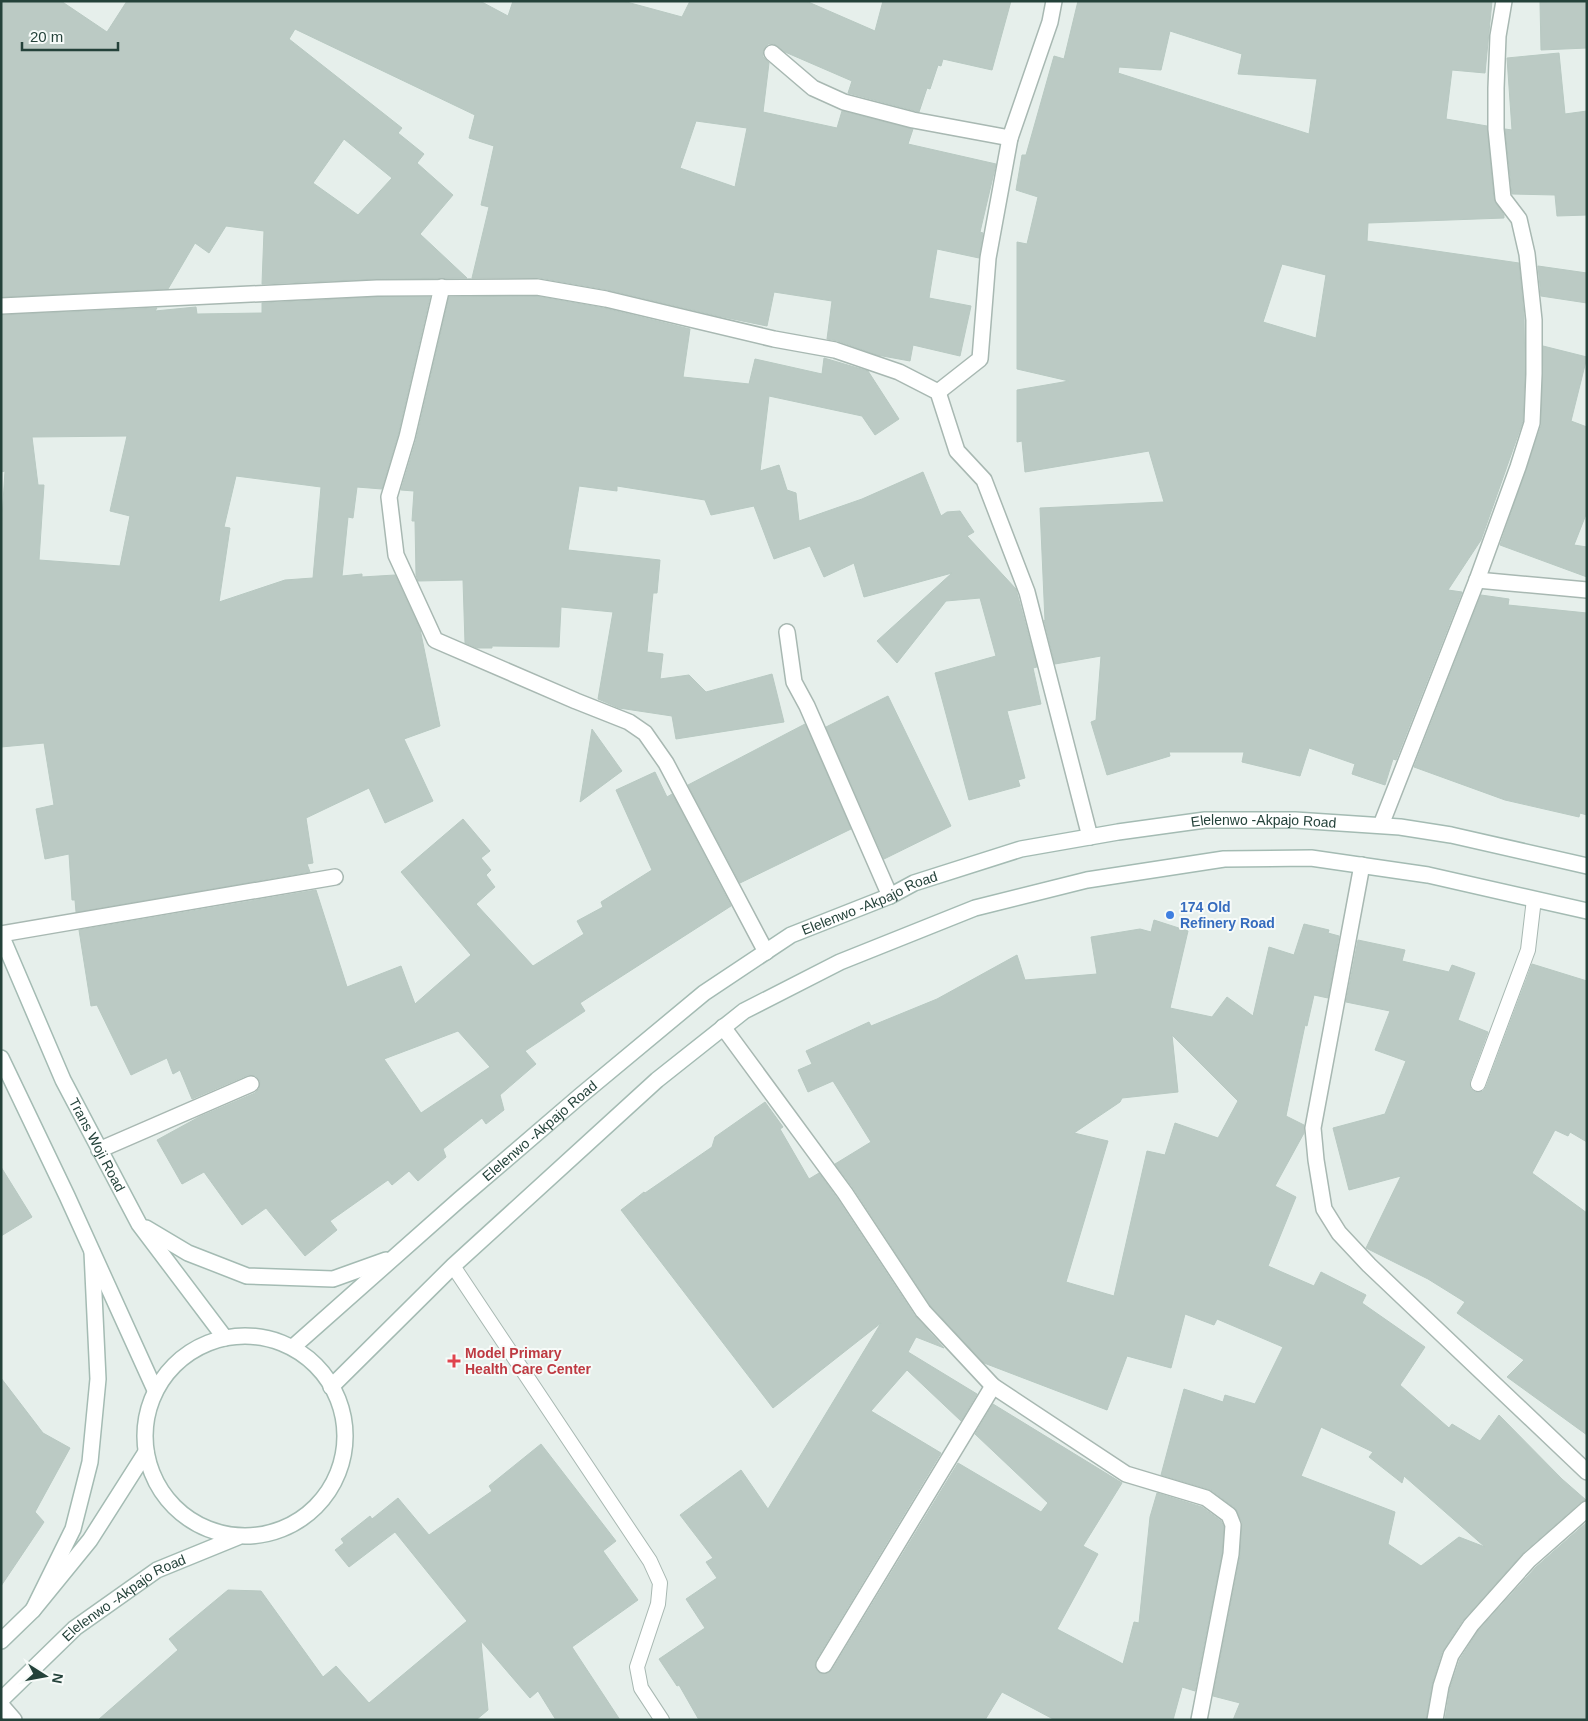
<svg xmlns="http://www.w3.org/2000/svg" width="1588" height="1721" font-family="Helvetica,sans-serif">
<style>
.building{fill:#bbcac4;stroke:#b8c9c2;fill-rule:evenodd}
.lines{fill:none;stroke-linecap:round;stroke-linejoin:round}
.lane-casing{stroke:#a8b8b2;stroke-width:16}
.street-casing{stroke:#a8b8b2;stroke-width:18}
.secondary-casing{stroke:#a4bbb3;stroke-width:18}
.lane{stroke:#fff;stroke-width:14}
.street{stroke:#fff;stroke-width:15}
.secondary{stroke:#fff;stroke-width:15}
.shop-dot{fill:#3f7fe0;stroke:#f7fbf9;stroke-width:2}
.health-dot{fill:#e0444e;stroke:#f7fbf9;stroke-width:2}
.labels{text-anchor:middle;stroke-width:4;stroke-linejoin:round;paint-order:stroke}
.street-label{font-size:14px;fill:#24423a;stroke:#f7fbf9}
.shop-label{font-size:14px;font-weight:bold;fill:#366cbe;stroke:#f7fbf9;text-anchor:start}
.health-label{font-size:14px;font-weight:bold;fill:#be3a42;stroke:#f7fbf9;text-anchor:start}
</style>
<rect width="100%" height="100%" fill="#e6efeb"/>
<g class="building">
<path d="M1,1h60l46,31 20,-31h353l28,15 5,-15h110l59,16 8,-16h116l69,30 8,-30h128l-19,69 -49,-11 -2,7 -3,-1 -8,24 -3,-1 -8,24 -71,-19 4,-12 -67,-29 -11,-8h-6l-3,3 -2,5v5l6,6 -6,49 74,16 5,-17 71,18 -5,15 88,20 -16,68 3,1 -4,25 -42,-9 -8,49 42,8 -11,50 -47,-11 -3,16 -33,-6 -39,-14 -11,-2 5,-38 -58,-9 -7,34 -49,-10 -110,-26 -69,-12h-67l17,-71 -8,-2 13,-59 -25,-8 6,-23 -180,-86 -6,10 113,89 -4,5 26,21 -7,9 36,32 -33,39 47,44 -90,1 -115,5 2,-53 -38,-5 -17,27 -14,-10 -27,46 -167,8zM696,121l51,7 -12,59 -55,-19zM344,139l48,39 -34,37 -45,-32z"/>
<path d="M1078,1h414l-7,72 -33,-3 -6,49 41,7 7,73 10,16v3l-136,5 -1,18 152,22 5,52 1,59 -2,47 -42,119 -33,50 14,2 -66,168 -3,-1 -8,26 -33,-11 3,-10 -46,-16 -9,28 -58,-14 2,-10h-75l1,4 -63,19 -16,-53 5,-2 5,-64 -46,8 -11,-44 1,1 -5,-113 124,-6 -15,-51 -124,21 -3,-31 -5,1v-52l52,-9 -52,-12v-127l10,2 11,-47 -22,-7 6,-35h4l28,-99 10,3zM1170,31l72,23 -4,20 79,5 -8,55 -191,-61 1,-6 42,3zM1282,264l44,11 -10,63 -53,-16z"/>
<polygon points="1554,1 1587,1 1587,48 1541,50 1540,2"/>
<polygon points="1559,53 1565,114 1587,111 1587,215 1557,216 1555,195 1512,194 1505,129 1512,130 1507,58"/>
<polygon points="1538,266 1587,273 1587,303 1541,296"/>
<polygon points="536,296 604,308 690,329 683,377 749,384 755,359 822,374 824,358 868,371 899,419 875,435 862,416 769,396 760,471 779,465 787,490 796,493 799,521 862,499 923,472 941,516 947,512 960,511 974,532 967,536 1016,589 1037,667 1033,668 1041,704 1007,711 1025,778 1018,780 1020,786 969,800 935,673 996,656 980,598 946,601 897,663 877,641 952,573 864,597 854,563 824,577 810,546 774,559 754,506 711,515 705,500 617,486 617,491 579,486 568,550 660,560 657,593 653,593 647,652 663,654 660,679 689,675 706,692 772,674 784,722 676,739 672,716 619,708 598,699 613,612 561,607 559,647 492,646 492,648 477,648 465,643 463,580 418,581 416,575 415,521 412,521 414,491 401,490 416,440 449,297"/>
<path d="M377,297h53l-32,138 -16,54 -25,-2 -4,31 -5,-1 -6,59 20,-2v3l33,-2 25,54 20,97 -36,13 29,62 -48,22 -16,-35 -63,30 7,45 -6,1 3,8 -234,40 -1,-12h-3l-3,-46 -24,5 -9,-50 18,-4 -10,-62 -43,4v-213l4,-63 -4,1v-157l156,-7 -2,3 41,-4 1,7 65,-1v-10zM127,436l-17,75 20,5 -10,50 -81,-6 5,-75h-6l-6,-48zM236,476l85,11 -8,91 -28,2 -66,22 11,-74 -6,-1z"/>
<polygon points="1543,346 1587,357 1571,421 1587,427 1587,512 1574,545 1587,547 1587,577 1500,545 1541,426"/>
<polygon points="1481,595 1509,599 1508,605 1587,613 1587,815 1580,813 1579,817 1505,800 1414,767"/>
<polygon points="888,696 951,826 884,859 826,727"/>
<polygon points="805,724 851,829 740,883 688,785"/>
<polygon points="592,729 622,771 580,802"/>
<path d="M655,772l12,25 5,-3 59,112 -151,97 5,8 -60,40 11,13 -36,31 4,15 -18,14 -4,-6 -39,31 3,8 -28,24 -9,-10 -17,14 -4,-5 -58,41 7,9 -32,26 -39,-48 -24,17 -38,-53 -22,12 -25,-44 42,-23 56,-24 4,-4 1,-8 -4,-5 -8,-1 -56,24 -12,-29 -7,4 -6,-16 -36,17 -34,-70 -6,1 -12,-76 237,-40 31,97 54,-21 14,38 56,-49 -70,-83 62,-53 27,32 -9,7 10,12 -5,5 9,12 -19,17 57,62 51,-32 -7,-13 26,-14 -2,-5 51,-32 -36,-80zM458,1031l32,36 -69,46 -37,-54z"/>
<path d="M1154,920l34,11 -18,77 42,9 15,-20 26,19 16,-69 25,8 10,-31 25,6 -1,3 11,3 -11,62 -14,-3 -7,31 -2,-1 -19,91 18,9v8l-29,53 21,11 -28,69 46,20 7,-14 45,23 -4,8 63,44 -25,38 49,43 3,-4 28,17 19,-26 63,64 24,21 -5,2 -58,51 -60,67 -21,32 -10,32 -6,36h-193l7,-17 -27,-7 27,-140 2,-34 -7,-14 -24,-18 -50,-15 23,-86 39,13 2,-7 30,9 28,-57 -66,-28 -3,6 -29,-11 -14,54 -44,-12 -20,54 -123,-47 -54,-58 -77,-117 -18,-24 36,-22 -38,-61 -25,11 -10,-22 14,-6 -6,-13 63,-29 2,4 66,-27 80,-44 8,25 72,-6 -6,-37 49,-8 11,3zM1172,1035l66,66 -20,37 -43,-15 -10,32 -18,-4 -33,145 -48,-14 42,-141 -34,-8 46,-31 2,-4 56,-6zM1321,1427l52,25 -4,5 33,26 2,-7 81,71 -26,-10 -38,29 -33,-22 7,-32 -94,-36z"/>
<polygon points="1358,940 1405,950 1402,961 1449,972 1452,965 1475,973 1458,1020 1488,1032 1470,1081 1471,1089 1475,1092 1483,1091 1486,1087 1532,964 1587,981 1587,1142 1570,1132 1568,1136 1555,1130 1532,1173 1587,1213 1587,1435 1507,1377 1524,1360 1457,1313 1465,1302 1428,1279 1366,1248 1401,1176 1349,1190 1333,1128 1385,1114 1406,1061 1375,1050 1390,1011 1346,1002"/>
<polygon points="765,1102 783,1127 780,1129 809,1179 819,1173 837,1198 915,1316 944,1348 916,1337 908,1352 977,1394 961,1421 907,1370 871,1411 941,1453 816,1660 815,1665 816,1670 820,1673 824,1674 832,1670 958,1463 1041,1512 1048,1503 975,1434 993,1404 1122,1483 1083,1546 1098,1554 1057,1629 1123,1664 1134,1622 1139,1623 1150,1517 1157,1493 1202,1507 1221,1521 1224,1526 1222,1553 1195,1691 1182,1687 1173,1720 1055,1720 1002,1692 985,1720 699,1720 679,1685 677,1686 659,1659 705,1628 686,1599 717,1578 706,1562 713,1558 680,1515 741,1470 768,1509 881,1323 773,1408 621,1210 644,1192 645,1193 712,1147 715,1137"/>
<polygon points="1,1167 32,1217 1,1236"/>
<polygon points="1,1378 43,1433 70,1448 35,1512 44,1522 1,1586"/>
<polygon points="541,1444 616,1541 603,1551 638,1600 572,1647 620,1720 556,1720 538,1691 530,1698 481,1641 488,1710 476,1720 98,1720 178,1650 169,1639 228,1590 261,1591 323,1677 336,1666 369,1703 467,1621 395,1532 349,1567 335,1550 344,1543 341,1539 370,1516 372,1519 398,1498 429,1535 492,1491 489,1486"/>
<polygon points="1587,1522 1587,1720 1445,1720 1450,1688 1460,1659 1478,1631 1536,1567"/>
</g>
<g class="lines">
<defs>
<g id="lane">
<polyline points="1478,1084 1528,950 1534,899"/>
<polyline points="453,1266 650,1561 660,1583 658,1604 637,1667 641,1688 662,1720"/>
</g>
<g id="street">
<polyline points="772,53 813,88 844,102 913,120 1010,138"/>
<polyline points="442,287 407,437 389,497 396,555 435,640 576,701 629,722 645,733 666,763 766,952"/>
<polyline points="1,306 377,288 537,287 606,299 774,339 835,350 899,372 938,392 957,451 984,480 1027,592 1090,837"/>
<polyline points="938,392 980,359 988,258 1010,138 1050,22 1054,1"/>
<polyline points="1477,580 1587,590"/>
<polyline points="787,632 794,682 807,706 890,896"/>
<polyline points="1381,825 1477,580 1518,467 1532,423 1534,374 1534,320 1527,254 1519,219 1503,198 1496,129 1496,88 1498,36 1504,1"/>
<polyline points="1362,865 1313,1128 1316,1160 1324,1209 1339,1233 1369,1265 1587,1472"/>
<polyline points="1,934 335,877"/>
<polyline points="723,1027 845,1193 923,1311 993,1386 1126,1474 1206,1498 1229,1515 1233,1525 1231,1554 1199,1720"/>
<polyline points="99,1150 251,1084"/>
<polyline points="824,1665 993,1386"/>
<polyline points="1,1705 14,1720"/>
<polyline points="1435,1720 1441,1686 1451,1655 1471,1625 1529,1560 1587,1509"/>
</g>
<g id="secondary">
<path id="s1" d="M1,935l62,145 76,144 86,114"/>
<polyline points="1,1058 67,1196 155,1390"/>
<polyline points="146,1228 188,1253 247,1276 333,1279 386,1260"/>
<circle cx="245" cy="1436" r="100"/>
<path id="s2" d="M293,1347l167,-148 120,-103 124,-103 87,-58 99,-39 24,-13 107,-34 97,-17 87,-12h90l105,7 51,8 136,31"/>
<polyline points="331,1387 453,1266 657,1080 744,1011 840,962 975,908 1087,880 1224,859 1311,858 1428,875 1587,911"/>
<polyline points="33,1610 73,1529 90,1462 98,1379 92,1252"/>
<polyline points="1,1641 33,1610 90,1540 146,1452"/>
<path id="s3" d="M1,1700l74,-72 82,-58 81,-33"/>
</g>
</defs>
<use href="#lane" class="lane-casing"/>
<use href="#street" class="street-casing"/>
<use href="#secondary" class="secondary-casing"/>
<use href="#lane" class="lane"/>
<use href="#street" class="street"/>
<use href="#secondary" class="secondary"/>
</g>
<circle class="shop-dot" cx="1170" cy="915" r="5"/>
<path class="health-dot" d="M451.5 1353.5h5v5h5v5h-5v5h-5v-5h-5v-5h5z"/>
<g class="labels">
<g class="street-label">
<text dy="5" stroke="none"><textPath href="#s2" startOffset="1138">Elelenwo -Akpajo Road</textPath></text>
<text dy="5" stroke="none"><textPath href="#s2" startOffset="732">Elelenwo -Akpajo Road</textPath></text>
<text dy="5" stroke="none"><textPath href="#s2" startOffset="328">Elelenwo -Akpajo Road</textPath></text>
<text dy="5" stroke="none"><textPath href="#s1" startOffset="231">Trans Woji Road</textPath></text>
<text dy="5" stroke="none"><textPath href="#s3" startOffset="161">Elelenwo -Akpajo Road</textPath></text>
</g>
<g class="shop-label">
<text x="1180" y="912">174 Old<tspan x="1180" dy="16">Refinery Road</tspan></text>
</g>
<g class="health-label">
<text x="465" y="1358">Model Primary<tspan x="465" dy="16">Health Care Center</tspan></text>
</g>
</g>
<rect width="1588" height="1721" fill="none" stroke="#24423a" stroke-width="5"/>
<g transform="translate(45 1676) rotate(101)" stroke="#f7fbf9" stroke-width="4" paint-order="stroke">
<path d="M0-4L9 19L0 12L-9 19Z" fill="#24423a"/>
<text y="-8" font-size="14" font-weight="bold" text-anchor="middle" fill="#24423a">N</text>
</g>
<path d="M22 42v8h96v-8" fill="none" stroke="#24423a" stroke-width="2.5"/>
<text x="30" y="42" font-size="15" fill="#24423a" stroke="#f7fbf9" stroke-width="4" paint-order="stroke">20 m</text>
</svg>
